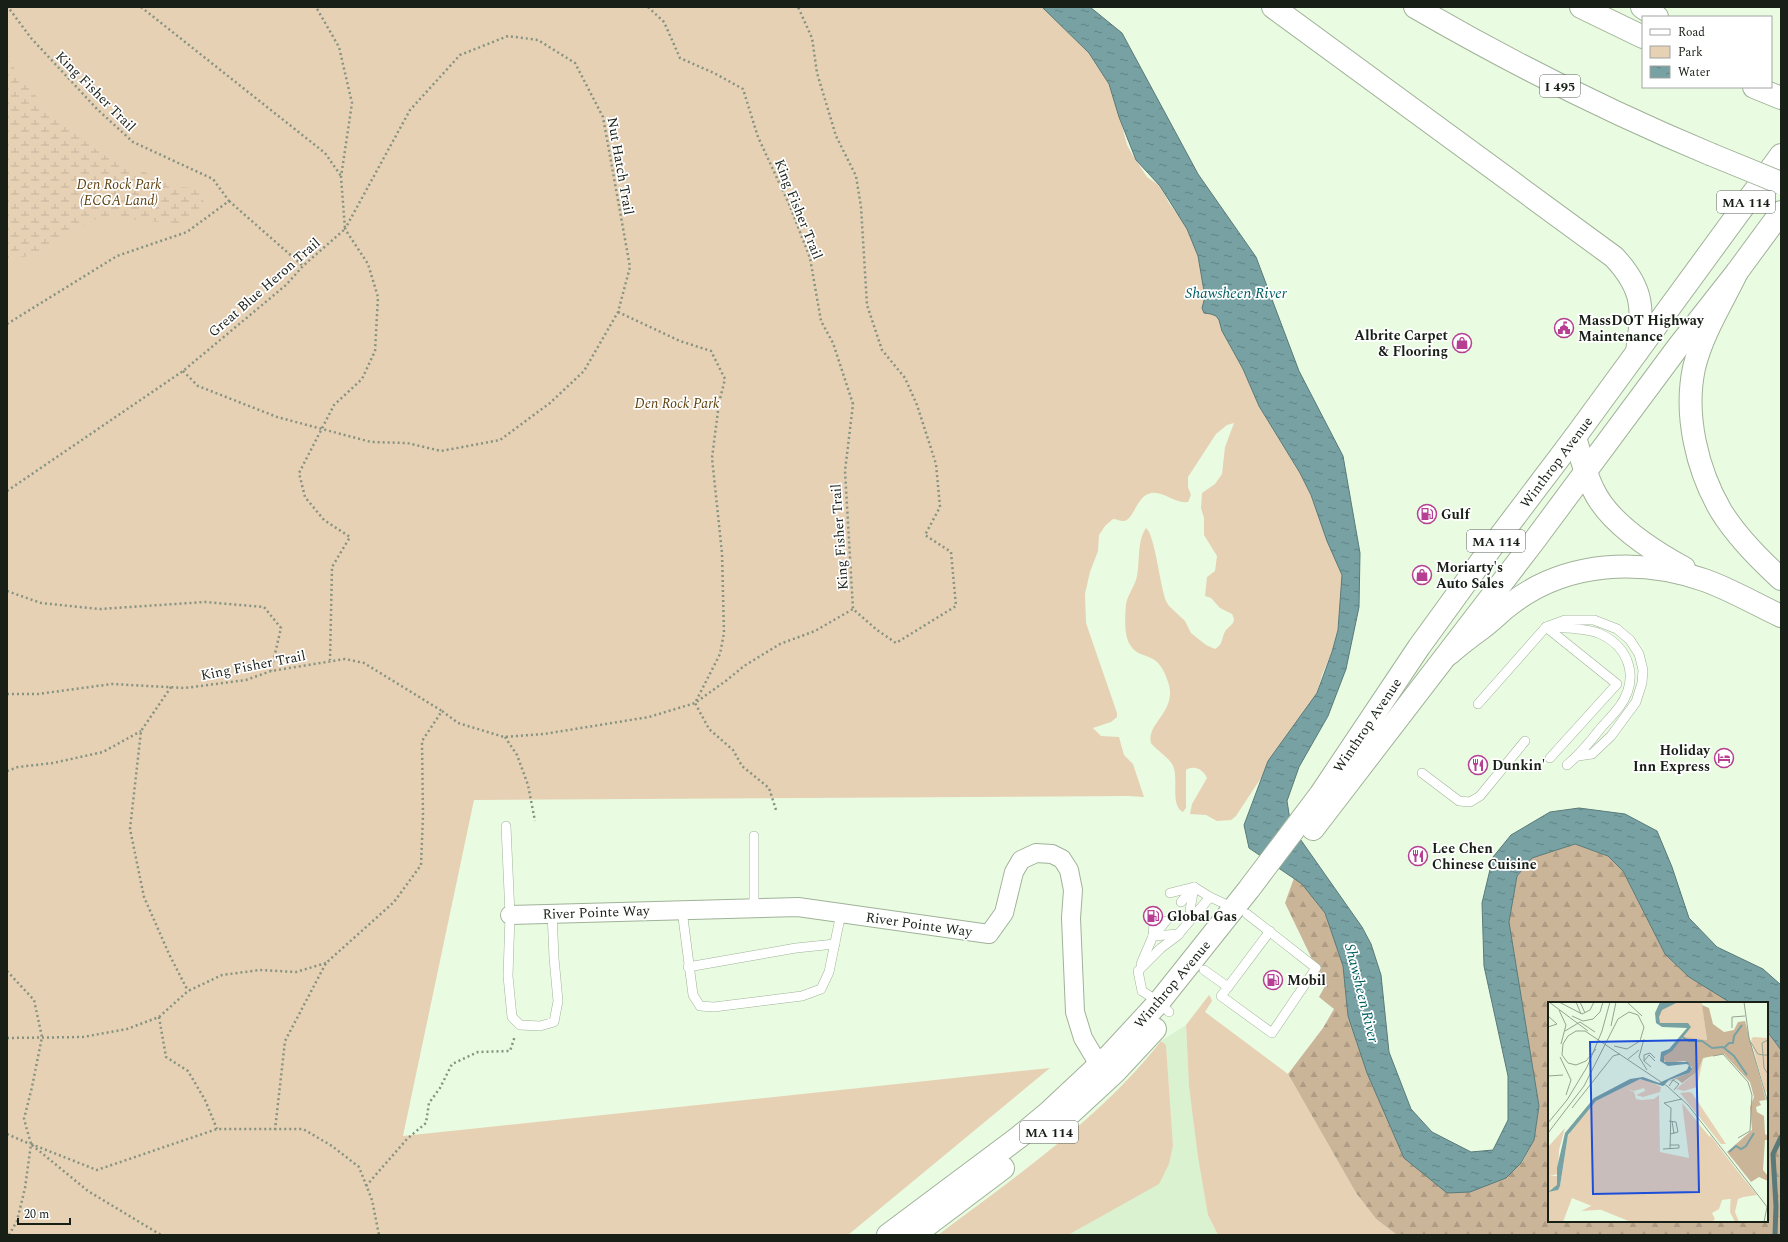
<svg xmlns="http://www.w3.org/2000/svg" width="1788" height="1242" font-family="Spectral,serif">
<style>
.built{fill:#daf2d0}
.green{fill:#e7d1b5}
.forest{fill:url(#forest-firs)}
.wetland{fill:url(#wetland-marsh)}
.water{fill:url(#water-ripples);stroke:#5a7a79}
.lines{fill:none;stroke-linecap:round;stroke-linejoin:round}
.stream{stroke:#5a7a79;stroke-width:5}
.service-casing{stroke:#a0b299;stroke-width:10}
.minor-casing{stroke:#a0b299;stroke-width:20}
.trunk-casing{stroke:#a0b299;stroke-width:24}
.motorway-casing{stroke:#a0b299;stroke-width:24}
.path{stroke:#859380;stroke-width:2.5;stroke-dasharray:2 3;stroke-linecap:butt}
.service{stroke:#fff;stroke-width:9}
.minor{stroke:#fff;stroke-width:18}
.trunk{stroke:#fff;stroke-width:22}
.motorway{stroke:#fff;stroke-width:22}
.motorway-bridge-casing{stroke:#a0b299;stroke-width:24;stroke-linecap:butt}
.motorway-bridge{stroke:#fff;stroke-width:22}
.labels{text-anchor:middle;stroke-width:3.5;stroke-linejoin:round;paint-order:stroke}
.shield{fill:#fff;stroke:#5d625c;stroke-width:1}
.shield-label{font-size:13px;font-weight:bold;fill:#181f16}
.street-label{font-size:14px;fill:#181f16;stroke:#fff}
.park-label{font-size:14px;font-style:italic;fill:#5e400e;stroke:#fff}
.poi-label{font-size:14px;font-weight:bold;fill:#181f16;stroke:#fff;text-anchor:start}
.water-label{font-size:15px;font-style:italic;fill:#005f62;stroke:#fff}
.inset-river{fill:none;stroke:#77a1a3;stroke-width:2}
.inset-road{fill:none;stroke:#95a490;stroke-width:1}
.view{fill:#1d4ed8;fill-opacity:0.15;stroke:#1d4ed8;stroke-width:2}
.inset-edge{fill:none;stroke:#181f16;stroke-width:2}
</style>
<defs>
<pattern id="forest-firs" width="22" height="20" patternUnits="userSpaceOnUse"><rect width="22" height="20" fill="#cbb599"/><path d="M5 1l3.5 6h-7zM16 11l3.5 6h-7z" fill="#ae9b83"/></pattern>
<pattern id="wetland-marsh" width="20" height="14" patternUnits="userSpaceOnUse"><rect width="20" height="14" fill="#e7d1b5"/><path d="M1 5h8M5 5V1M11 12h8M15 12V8" fill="none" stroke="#c5b39b"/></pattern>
<pattern id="water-ripples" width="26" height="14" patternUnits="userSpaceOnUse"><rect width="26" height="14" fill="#77a1a3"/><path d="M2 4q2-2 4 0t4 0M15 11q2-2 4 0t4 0" fill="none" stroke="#618384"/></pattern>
</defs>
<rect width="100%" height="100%" fill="#e9fce1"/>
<polygon class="built" points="1186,1025 1189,1086 1208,1215 1218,1235 1067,1235 1173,1145 1166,1045 1161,1041"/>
<g class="green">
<path d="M7,7h1037l45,46 18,26 7,16 13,50 5,9 15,23 13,9 9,17 17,23 11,25 8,42 -2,18 1,2 10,1 5,6 6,17 18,32 16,37 46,75 37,94 -4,55 -6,22 -10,23 -5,18 -81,123 -5,4 -14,1 -11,-6 -16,-1 2,-10 15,-26c-4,-9 -13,-13 -21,-8v38l-3,4c-14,-7 -3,-35 -11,-48 -3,-6 -20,-18 -21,-21 -5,-19 25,-31 18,-58 -3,-10 -8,-23 -18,-27 -10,-5 -15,-3 -22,-15 -5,-9 -4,-29 -3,-39 2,-10 9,-18 11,-28 3,-15 0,-35 9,-48 9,7 14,58 20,73l3,5 16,15 6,12 15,12 9,4c9,-5 6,-12 11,-19 5,-6 11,-7 6,-16l-12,-6 -9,-10 -6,-2 2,-19 8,-6 2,-15 -13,-21v-17l-3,-10 1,-15 13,-9 7,-10 3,-27 9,-24 -7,2 -11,9 -28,43v10l3,8 -3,7c-13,2 -24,-11 -37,-9 -15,3 -17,28 -28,28 -4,0 -6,-2 -10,-2l-8,7 -6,9 -1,16 -8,21 -5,22 1,29 31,90v4l-6,5 -18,6 8,8 18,1 5,18 9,9 11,33 -16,-1 -654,4 -71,336 647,-68 -202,167h-841z"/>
<polygon points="1209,995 1211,998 1212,1001 1205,1012 1288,1074 1356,1193 1376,1219 1397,1235 1218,1235 1208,1215 1198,1157 1189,1086 1186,1025"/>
<path d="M1161,1041l5,4 7,100 -4,19 -10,20 -91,51h-130c78,-59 162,-116 223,-194z"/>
</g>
<polygon class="forest" points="1575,844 1608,856 1623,871 1665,954 1731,1003 1549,1003 1549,1221 1767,1221 1767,1031 1781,1050 1781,1235 1397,1235 1376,1219 1356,1193 1288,1074 1323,1028 1334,1009 1319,997 1325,986 1285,903 1294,878 1302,884 1325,913 1343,966 1348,1016 1367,1073 1404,1158 1522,1163 1534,1140 1539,1106 1509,922 1517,876 1532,858"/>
<polygon class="wetland" points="7,59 49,113 102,154 179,187 196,188 207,207 187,225 101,216 36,255 7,259"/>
<polygon class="water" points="1042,7 1090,7 1122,33 1198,174 1256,257 1299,371 1343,456 1360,553 1359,607 1346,669 1328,716 1299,767 1287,801 1291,826 1362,927 1371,944 1381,975 1389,1052 1411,1109 1432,1132 1471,1152 1493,1150 1508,1120 1508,1076 1484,966 1482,903 1493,857 1511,835 1550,812 1579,808 1625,814 1657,831 1672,867 1689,918 1717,947 1763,969 1781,985 1781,1050 1767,1031 1767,1003 1731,1003 1689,977 1665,954 1623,871 1608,856 1575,844 1532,858 1517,876 1509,922 1539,1106 1534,1140 1521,1163 1506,1178 1470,1192 1447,1193 1404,1158 1367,1073 1348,1016 1343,966 1325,913 1302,884 1249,848 1244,825 1268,761 1317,693 1332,652 1338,630 1342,575 1327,541 1311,495 1300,473 1259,406 1243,369 1222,331 1219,320 1216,316 1211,314 1204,313 1202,308 1205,297 1198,256 1187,229 1160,186 1136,160 1119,117 1109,84 1089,53"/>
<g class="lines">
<polyline class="stream" points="1775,1235 1776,1206 1773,1154 1781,1137"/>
<defs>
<g id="service">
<polyline points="1546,627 1617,684 1550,758"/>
<path d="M1549,627c14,1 36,1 49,6 31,13 42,44 22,73 -6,8 -13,15 -20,23 -10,13 -20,25 -33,36"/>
<polyline points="1478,704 1546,627 1565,620 1594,620 1617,629 1630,640 1639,654 1643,670 1642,683 1636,702 1611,736 1592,754 1578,756"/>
<polyline points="1422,773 1459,801 1470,802 1480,796 1525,741"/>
<polyline points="506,826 510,915 508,976 512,1017 520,1025 540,1026 554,1022 558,1001 554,958 552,913"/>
<polyline points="754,836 754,908"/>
<polyline points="1170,893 1194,887 1210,897 1234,908"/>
<polyline points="1181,902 1193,888"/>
<polyline points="682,910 693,995 700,1006 714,1007 802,996 821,989 829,972 841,913"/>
<polyline points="1190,910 1194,887"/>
<polyline points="1153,936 1155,911"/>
<polyline points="1153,936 1166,921"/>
<polyline points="1141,964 1153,936 1179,934"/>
<polyline points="688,967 796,948 835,944"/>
<polyline points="1204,970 1228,987 1221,996 1272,1033 1316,968 1247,914"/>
<polyline points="1228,987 1270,931"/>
<polyline points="1169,1012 1159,1002 1142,991 1138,971 1161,948 1177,936 1210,897"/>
</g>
<polyline id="minor" points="510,915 798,907 989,934 1004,913 1014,872 1021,860 1036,853 1052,854 1062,859 1069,870 1073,890 1071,918 1075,1012 1083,1038 1099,1065"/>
<g id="trunk">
<polyline points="1313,829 1534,541 1678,347 1737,272 1781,212"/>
<polyline points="1062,1121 1114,1073 1155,1029"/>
<polyline points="888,1235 1019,1137 1048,1113 1111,1054 1159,1002 1249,889 1320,795 1419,647 1485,556 1575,437 1781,155"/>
<polyline points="914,1235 1003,1168"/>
</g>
<g id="motorway">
<path d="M1273,7l341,250c31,33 29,53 23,95"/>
<path d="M1415,7c95,55 194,105 295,147"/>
<polyline points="1581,7 1643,37"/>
<polyline points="1642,7 1657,17"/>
<polyline points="1754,87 1781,98"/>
<path d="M1737,272c-15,31 -35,62 -43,96 -10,47 3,102 27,143 16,26 38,48 60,68"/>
<path d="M1575,437c5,18 10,36 18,52 15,33 60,62 91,79"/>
<path d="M1449,654c10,-9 22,-18 33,-26 11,-8 20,-18 30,-25 55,-42 129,-45 192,-23 26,9 51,24 77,36"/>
</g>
</defs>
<use href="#service" class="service-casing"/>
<use href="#minor" class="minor-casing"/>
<use href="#trunk" class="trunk-casing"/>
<use href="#motorway" class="motorway-casing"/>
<g class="path">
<polyline points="141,7 325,153 341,176"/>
<polyline points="648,7 664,22 680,58 714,73 743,89 758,137 789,204 810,258 821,321 833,343 853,404 845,471 853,609"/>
<polyline points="229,201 303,266"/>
<polyline points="618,312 680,341 711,351 725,379 719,403 712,458 722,553 724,633 720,654 695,703 709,729 733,750 742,766 769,788 776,810"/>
<polyline points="7,324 117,256 187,232 229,201 213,179 133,142 97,109 31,38 8,7"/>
<polyline points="183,371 198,386 277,417 371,442 407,443 441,451 500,440 550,403 584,371 618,312 630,267 603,117 575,63 538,40 508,36 460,55 410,110 345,229 368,264 378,297 375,351 362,379 334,405 299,473 305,497 324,520 350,537 332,567 330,660"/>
<polyline points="7,491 183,371 286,285 303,266 345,229 341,177 352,103 339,47 316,7"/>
<polyline points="7,591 41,603 100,609 205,602 264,607 281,628 271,671"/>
<polyline points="171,687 141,731 130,829 144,897 169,954 188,991"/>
<polyline points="7,694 38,694 112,684 185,688 246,680 271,671 345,659 364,663 442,711"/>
<polyline points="505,737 517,755 528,785 535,821"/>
<polyline points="7,771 18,767 53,763 103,752 141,731"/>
<polyline points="7,971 34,1000 42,1037 32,1087 24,1119 31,1144 25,1188 17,1221 9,1235"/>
<polyline points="159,1017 166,1057 188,1071 205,1100 217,1129"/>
<polyline points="7,1038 83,1037 127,1029 159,1017 188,991 222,975 260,970 296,972 326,963"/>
<polyline points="275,1130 285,1041 326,963 394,902 421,865 423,815 422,741 442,711 458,723 504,737 544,734 649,717 695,703 727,680 744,666 780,644 815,631 853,609 877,630 896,643 956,606 951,552 925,535 940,507 936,464 917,405 905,378 882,350 867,305 861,207 856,176 836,136 817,73 812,38 798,7"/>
<polyline points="7,1134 30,1144"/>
<polyline points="31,1144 97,1170 217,1129 303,1129 332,1146 359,1167 372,1200 379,1235"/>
<polyline points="32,1145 88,1191 161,1235"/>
<polyline points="366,1186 407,1139 426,1123 429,1103 440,1088 452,1064 478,1052 510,1051 515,1036"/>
</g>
<use href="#service" class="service"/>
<use href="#minor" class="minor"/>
<use href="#trunk" class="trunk"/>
<use href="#motorway" class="motorway"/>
<defs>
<polyline id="motorway-bridge" points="1710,154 1781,183"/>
</defs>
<use href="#motorway-bridge" class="motorway-bridge-casing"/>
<use href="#motorway-bridge" class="motorway-bridge"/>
</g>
<defs>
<symbol id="civic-ring" viewBox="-11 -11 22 22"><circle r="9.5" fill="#fff" stroke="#b63e93" stroke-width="1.5"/><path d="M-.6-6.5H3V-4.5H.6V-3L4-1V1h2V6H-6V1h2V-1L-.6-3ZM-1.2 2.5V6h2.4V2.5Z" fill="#b63e93"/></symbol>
<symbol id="shop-ring" viewBox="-11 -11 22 22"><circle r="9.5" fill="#fff" stroke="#b63e93" stroke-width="1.5"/><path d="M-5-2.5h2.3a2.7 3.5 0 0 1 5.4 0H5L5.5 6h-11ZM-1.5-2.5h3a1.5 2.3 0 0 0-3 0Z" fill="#b63e93"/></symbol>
<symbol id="fuel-ring" viewBox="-11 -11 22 22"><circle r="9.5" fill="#fff" stroke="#b63e93" stroke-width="1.5"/><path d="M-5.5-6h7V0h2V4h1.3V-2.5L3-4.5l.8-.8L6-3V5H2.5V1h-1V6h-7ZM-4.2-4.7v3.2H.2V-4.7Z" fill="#b63e93"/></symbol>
<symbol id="hotel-ring" viewBox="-11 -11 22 22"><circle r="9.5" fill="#fff" stroke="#b63e93" stroke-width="1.5"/><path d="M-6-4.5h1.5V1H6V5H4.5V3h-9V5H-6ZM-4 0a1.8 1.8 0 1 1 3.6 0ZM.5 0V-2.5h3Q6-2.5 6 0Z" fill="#b63e93"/></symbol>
<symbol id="restaurant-ring" viewBox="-11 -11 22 22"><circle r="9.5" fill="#fff" stroke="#b63e93" stroke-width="1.5"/><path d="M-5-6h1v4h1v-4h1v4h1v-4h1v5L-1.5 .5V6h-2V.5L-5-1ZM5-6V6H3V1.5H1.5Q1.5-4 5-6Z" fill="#b63e93"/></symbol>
</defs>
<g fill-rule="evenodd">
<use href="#civic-ring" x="1553" y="317" width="22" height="22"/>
<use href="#shop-ring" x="1451" y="332" width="22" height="22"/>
<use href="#fuel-ring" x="1416" y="503" width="22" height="22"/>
<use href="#shop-ring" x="1411" y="564" width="22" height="22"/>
<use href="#hotel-ring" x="1713" y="747" width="22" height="22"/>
<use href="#restaurant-ring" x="1467" y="754" width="22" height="22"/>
<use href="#restaurant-ring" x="1407" y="845" width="22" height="22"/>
<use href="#fuel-ring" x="1142" y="905" width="22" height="22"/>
<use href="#fuel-ring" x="1262" y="969" width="22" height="22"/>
</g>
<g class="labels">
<g class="shield">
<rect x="1540" y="75" width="40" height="22" rx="3"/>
<rect x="1717" y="191" width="58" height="22" rx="3"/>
<rect x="1467" y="530" width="58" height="22" rx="3"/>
<rect x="1020" y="1121" width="58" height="22" rx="3"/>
</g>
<g class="shield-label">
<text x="1560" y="91">I 495</text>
<text x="1746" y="207">MA 114</text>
<text x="1496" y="546">MA 114</text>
<text x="1049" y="1137">MA 114</text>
</g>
<g class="street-label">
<text transform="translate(96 91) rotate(45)" y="5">King Fisher Trail</text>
<text transform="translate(621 166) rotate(80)" y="5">Nut Hatch Trail</text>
<text transform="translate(799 209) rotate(68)" y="5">King Fisher Trail</text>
<text transform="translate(264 287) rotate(-41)" y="5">Great Blue Heron Trail</text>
<text transform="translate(1556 462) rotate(-53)" y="5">Winthrop Avenue</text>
<text transform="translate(839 537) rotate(-94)" y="5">King Fisher Trail</text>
<text transform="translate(253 665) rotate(-11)" y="5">King Fisher Trail</text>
<text transform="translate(1367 725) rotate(-56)" y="5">Winthrop Avenue</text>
<text transform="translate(596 912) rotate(-2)" y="5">River Pointe Way</text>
<text transform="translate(919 924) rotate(8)" y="5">River Pointe Way</text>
<text transform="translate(1172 984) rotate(-50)" y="5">Winthrop Avenue</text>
</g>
<g class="park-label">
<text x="119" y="189">Den Rock Park<tspan x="119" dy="16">(ECGA Land)</tspan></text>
<text x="677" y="408">Den Rock Park</text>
</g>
<g class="poi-label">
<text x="1578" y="325">MassDOT Highway<tspan x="1578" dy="16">Maintenance</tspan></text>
<text x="1448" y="340" text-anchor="end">Albrite Carpet<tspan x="1448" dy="16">&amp; Flooring</tspan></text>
<text x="1441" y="519">Gulf</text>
<text x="1436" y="572">Moriarty's<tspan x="1436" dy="16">Auto Sales</tspan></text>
<text x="1710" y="755" text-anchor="end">Holiday<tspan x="1710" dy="16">Inn Express</tspan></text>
<text x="1492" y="770">Dunkin'</text>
<text x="1432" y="853">Lee Chen<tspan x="1432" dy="16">Chinese Cuisine</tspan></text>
<text x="1167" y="921">Global Gas</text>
<text x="1287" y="985">Mobil</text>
</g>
<g class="water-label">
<text x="1236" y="298">Shawsheen River</text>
<text transform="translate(1362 993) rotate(76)" y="5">Shawsheen River</text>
</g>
</g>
<g transform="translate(1548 1002)">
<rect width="220" height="220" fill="#e9fce1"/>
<path d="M117,0h37l5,38 -25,-3 6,-10 -3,-2 -23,1 -4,-3 -1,-12zM162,53l-7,4 -6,28 -13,4 -8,-2 22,-18 5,-13zM91,77l11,2 11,6 -1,5 -17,5 -7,-2 9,-4 -1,-3 -10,3 -7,-2 7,3 2,7 5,1 13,-1 5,-4 1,57 29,6 -7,-55 75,92 -35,5 -3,9 -7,4 3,6 -3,3h-81l-59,-24 -9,24h-15v-75l17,-19 -6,22 -1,24 -8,2h8l-1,11 -7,2 5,2 5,-5 8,-50 3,-5 25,-30zM141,90l3,1 34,51h-5l-41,-51z" fill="#e7d1b5"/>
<path d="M154,3l7,3 4,16 11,8 10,-2 4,-8 7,-1 21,79 -7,1 2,4 -5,2 1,5 7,4 1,18 3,2v4h-3l-2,30 5,6v5l-9,-4 -8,5 -24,-30 25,-22 -2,-23 4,-10 -4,-15 -26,-28 -21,4 -5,13 -16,12 -5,-4 -11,3 23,-9 3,-6 -7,-6 -20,2 -2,-7 21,-19 23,3z" fill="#cbb599"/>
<path d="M162,133l44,58 -16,6 -3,13 4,10h-4l-5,-10 1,-22 -9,-12 -2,-17 -6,2 -1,-5 -7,-2zM62,174l5,19 -3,9 1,3h10l-1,6 -4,2 -7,-6 -30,2 12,-6 -2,-5 12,-11z" fill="#e7d1b5"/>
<path d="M205,35l15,1v53l-3,1 -14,-52z" fill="#e7d1b5"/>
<path d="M112,0h18l-16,8 -3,7 1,6h28l3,4 -19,24 -8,5v6h24l4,7 -3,4 -20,7 -6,6 -23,-7 -44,22 -28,34 -8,51 -2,4 -10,2 9,-7v-17l8,-35 29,-35 36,-19 13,-2 16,6 28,-13 2,-5 -3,-1 -18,2 -8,-5 1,-9 8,-3 18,-21 -25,-1 -6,-4 -1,-10z" fill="#77a1a3"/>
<path class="inset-river" d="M134,35l7,4h13l10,7 11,-1 11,9 13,19M176,46l5,-5h4l1,-7 8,-11M181,150l7,-6 5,3 5,-3 8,-13"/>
<path class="inset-road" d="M1,0l39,29M11,0l23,12 8,-4 4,-8M28,0l5,12M32,0l5,11M79,0l15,14M196,0l5,36 19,65M11,8l7,15 -5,19M0,14l9,8 -9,3M24,14l11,5 10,-2 7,-7 3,-10M63,24l5,-24M184,26v-11l13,-1M17,29l15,-9 15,10M96,37l-5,18 8,13M202,39l8,13 5,1 -1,-12 6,-3M48,47l-10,12 -10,4 -8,-2 -6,-8 1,-11 5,-8 8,-5h9l82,55 21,19 80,103M220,53h-5l1,13 4,6M165,54l10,-2 25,28 4,13 -2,36 -12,7M12,55l11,23 -5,15M80,57l11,-9M96,59l5,-6 6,6M103,65l-7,-6v-6l6,-2 5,5M0,74l15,-1M121,84l4,-6 6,4 -5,6M24,106l41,-52 7,-2M121,119l7,1 2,10 -8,2M124,119l2,13M0,121l19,-23 20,-33 15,-36 8,-29M0,131l36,-47 34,-67 11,-7 9,3 6,12 -4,14 -13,8 -13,-3M115,147l16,-1v-3h-9M122,147l1,-41 -7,-5 18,-4M216,220l3,-15"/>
<path class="view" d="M148,38l3,152 -106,2 -3,-152z"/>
<rect width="220" height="220" class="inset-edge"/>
</g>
<rect width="1788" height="1242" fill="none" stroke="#181f16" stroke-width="16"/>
<rect x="1642" y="16" width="130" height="72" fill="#ffffff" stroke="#a3a5a2"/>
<rect x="1650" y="29" width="20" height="6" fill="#ffffff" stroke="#a3a5a2"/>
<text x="1678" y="36" font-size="12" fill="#181f16">Road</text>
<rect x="1650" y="46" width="20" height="12" fill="#e7d1b5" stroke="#a3a5a2"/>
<text x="1678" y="56" font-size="12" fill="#181f16">Park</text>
<rect x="1650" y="66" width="20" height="12" fill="url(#water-ripples)" stroke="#a3a5a2"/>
<text x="1678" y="76" font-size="12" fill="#181f16">Water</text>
<path d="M18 1218v6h52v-6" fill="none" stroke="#181f16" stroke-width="2"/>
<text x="24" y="1218" font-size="12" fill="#181f16" stroke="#ffffff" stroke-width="3" paint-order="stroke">20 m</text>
</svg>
